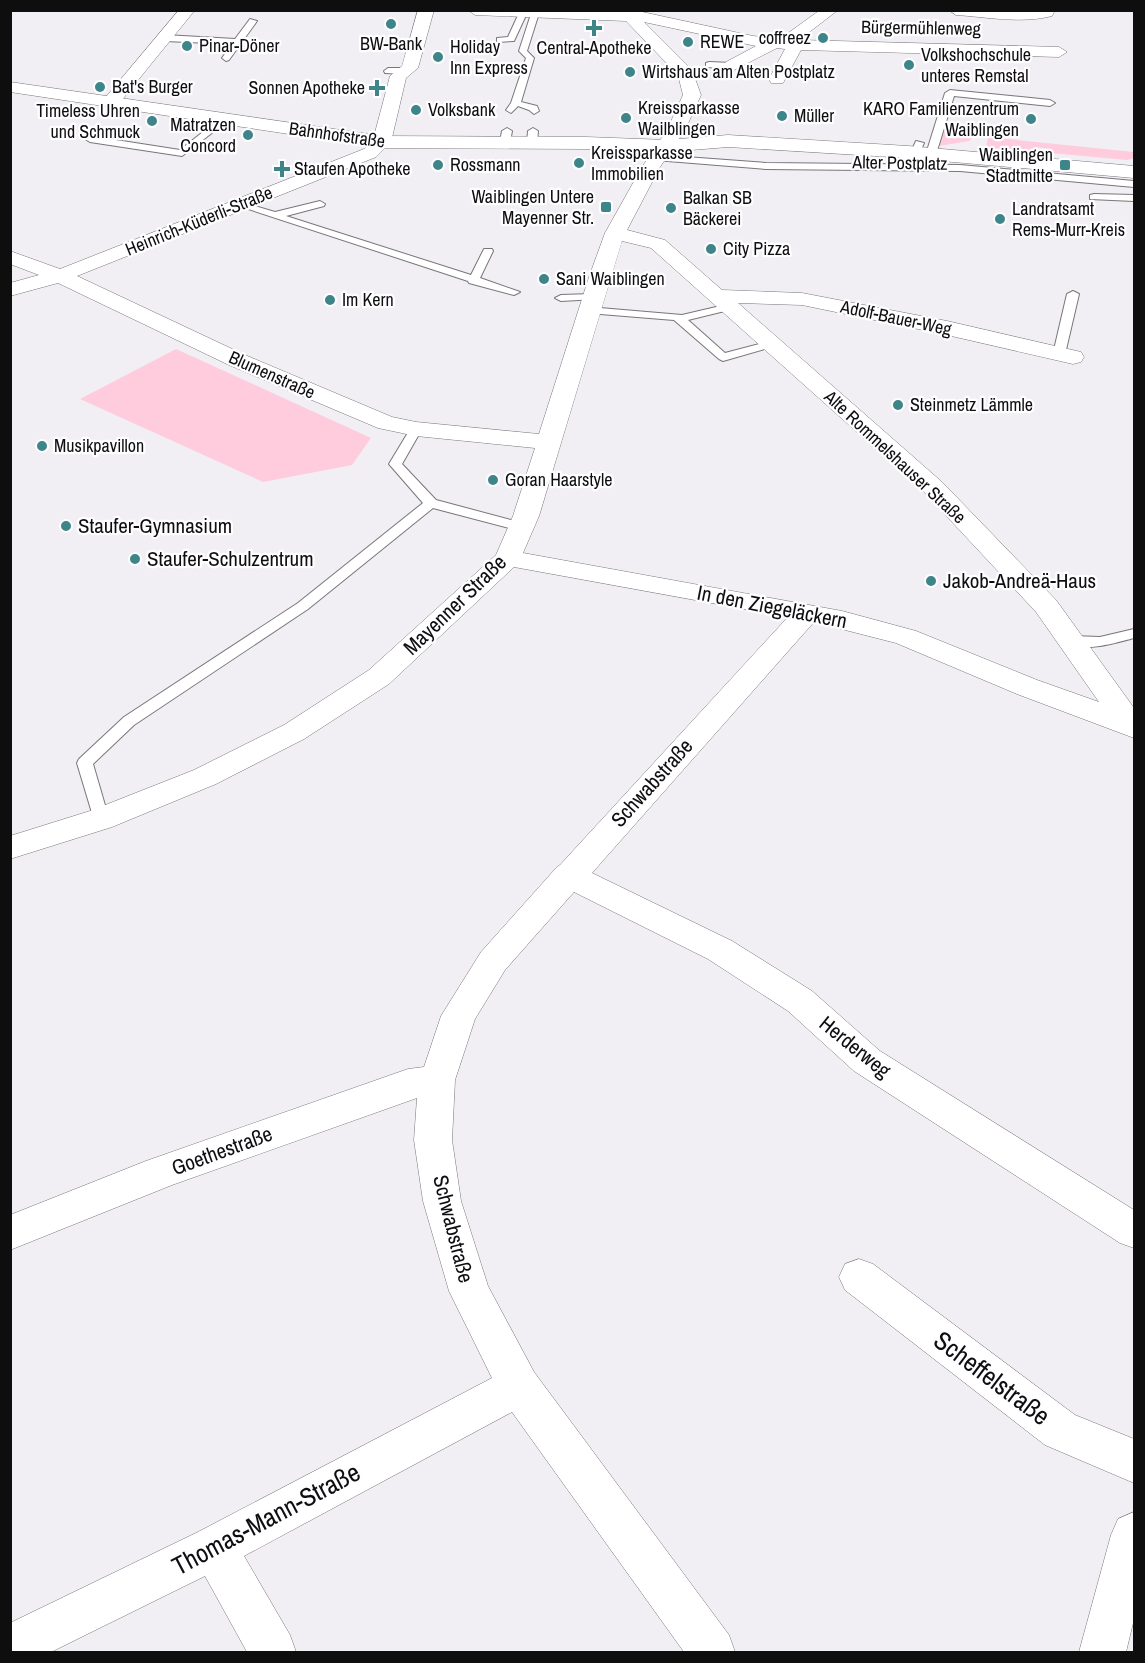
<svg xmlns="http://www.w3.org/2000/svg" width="1145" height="1663" font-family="'Archivo Narrow',sans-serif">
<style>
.green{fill:#feccdd}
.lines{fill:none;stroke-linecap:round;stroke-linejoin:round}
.lane-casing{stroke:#78767a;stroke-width:2}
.street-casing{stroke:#78767a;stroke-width:1}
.secondary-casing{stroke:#78767a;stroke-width:1}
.lane{fill:#fff;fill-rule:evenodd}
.street{fill:#fff;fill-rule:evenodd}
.secondary{fill:#fff;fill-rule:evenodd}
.poi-dot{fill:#3d8589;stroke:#fefdff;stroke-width:2}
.labels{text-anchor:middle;stroke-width:4.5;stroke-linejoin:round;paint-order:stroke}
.far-street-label{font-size:18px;fill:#0f0e0f;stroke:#fefdff}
.far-poi-label{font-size:18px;fill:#0f0e0f;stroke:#fefdff;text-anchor:start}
.poi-label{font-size:21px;fill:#0f0e0f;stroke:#fefdff;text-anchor:start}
.street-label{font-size:21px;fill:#0f0e0f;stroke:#fefdff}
.near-street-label{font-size:26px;fill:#0f0e0f;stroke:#fefdff}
</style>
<rect width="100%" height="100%" fill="#f2eff4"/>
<g class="green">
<polygon points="943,132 975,135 969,141 939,146"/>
<polygon points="988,137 1134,152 1134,158 1127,160 1050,153 1050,149 1036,147 1035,151 986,148"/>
<polygon points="176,349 371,438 352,465 263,482 80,399"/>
</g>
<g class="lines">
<defs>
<g id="lane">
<polygon points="520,11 527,13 514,41 497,42 497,38 508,37"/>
<polygon points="532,11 539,13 527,51 534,58 521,102 537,106 539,111 534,114 529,110 518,106 511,113 506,110 511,103 526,58 519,51"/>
<polygon points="250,19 257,21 229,60 226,61 222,58 232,44 165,41 161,38 165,35 235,39"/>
<polygon points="709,62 732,63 736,66 732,69 706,67 706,63"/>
<polygon points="388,68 405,68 409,71 405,74 385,73 384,71"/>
<polygon points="950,90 1050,100 1055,103 1050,106 954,96 936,154 928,156 926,154 945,93"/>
<polygon points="222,117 230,119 182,156 90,142 85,139 90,136 180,150"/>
<polygon points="507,128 512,131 510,142 505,145 500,142 502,131"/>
<polygon points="533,128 538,131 537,143 532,146 527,143 528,131"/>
<polygon points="916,141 924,143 918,156 909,159 899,159 899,155 911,152"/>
<polygon points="658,155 766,163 960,165 1134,181 1134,187 960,171 766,169 655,160 655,156"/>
<polygon points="1094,194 1134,195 1134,201 1090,199 1090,195"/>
<polygon points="320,201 325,204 324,206 286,216 471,275 484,249 492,249 493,251 480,278 520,292 514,295 469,283 468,281 236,205 241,202 275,212"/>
<polygon points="1073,291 1079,294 1065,354 1059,357 1053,354 1067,294"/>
<polygon points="592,294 598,297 596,299 561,301 555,298 561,295"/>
<polygon points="729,304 733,305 733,309 688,320 725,353 771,341 777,344 775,346 723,361 719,359 674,320 588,313 582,310 588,307 682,315"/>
<polygon points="416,425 422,429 402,464 436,500 526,524 528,527 526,530 521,531 433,508 308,609 134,725 93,764 109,819 107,823 95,823 77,763 79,759 124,717 298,603 423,503 389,464 412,426"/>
<path d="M1134,629v9c-15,4 -58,17 -70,3l7,-5 29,1z"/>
</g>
<g id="street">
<polygon points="179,10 195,10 117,106 105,106 102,102 105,98"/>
<path d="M418,10h16l-16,58 -12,10 -15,64 -15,15 -299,119 168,79 147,62 24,5 123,12 50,-157 16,-44 37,-66 25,-37 16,-35 -5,-20 -52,-54 -151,-6 -7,-5h165l120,26 27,3 40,-29h18l-39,30 260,7 8,5 -8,5 -258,-7 -18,33h-12l-2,-4 16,-30 -8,-1 -45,23 -8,-5 2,-4 30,-16 -112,-24 48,48 9,25 -16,35 -25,37 -33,63 38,10 57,50 80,3 145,28 134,31 3,5 -3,5 -8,2 -126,-29 -145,-30 -64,-2 204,179 114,118 78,108v30l-117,-44 -121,-51 -82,-21 -222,251 140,68 80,50 68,60 254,159v38l-14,-5 -266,-172 -66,-60 -80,-52 -134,-67 -69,78 -30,49 -20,61 -3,60 9,61 27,85 46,86 195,263 6,17h-51l-172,-240 -268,144 46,79 6,17h-49l-42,-76 -154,76h-41v-29l188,-91 294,-154 -43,-87 -26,-90 -9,-61 3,-42 -245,87 -162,65v-35l136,-54 262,-92 16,-2 17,-51 40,-64 76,-85 3,-2 228,-248 -274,-50 -125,117 -85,55 -88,45 -104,43 -102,32v-23l80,-25 104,-41 90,-45 85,-55 127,-115 17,-39 22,-68 -119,-12 -38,-8 -149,-63 -171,-82 -48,13v-13l29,-8 -29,-11v-13l50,18 304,-120 9,-9 17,-64 12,-10zM622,241l29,7 273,244 112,120 63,90 -62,-22 -121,-49 -74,-20 -319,-58 16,-37z"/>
<path d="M949,10h106l-3,6c-31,8 -65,1 -96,-1z"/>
<polygon points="859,1259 873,1264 1075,1415 1134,1439 1134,1483 1045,1445 845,1290 839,1277 845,1264"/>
<polygon points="1134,1512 1134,1619 1126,1652 1079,1652 1111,1535 1118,1519"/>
</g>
<polygon id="secondary" points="10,82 382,136 586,137 667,140 728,135 908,146 1134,166 1134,178 908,158 728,147 667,152 586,149 382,148 10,92"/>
</defs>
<use href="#lane" class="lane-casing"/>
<use href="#street" class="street-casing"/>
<use href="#secondary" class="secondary-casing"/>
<use href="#lane" class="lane"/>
<use href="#street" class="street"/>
<use href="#secondary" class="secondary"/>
</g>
<g class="poi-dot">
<circle cx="391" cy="24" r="6"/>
<path d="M591 19h6v6h6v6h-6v6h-6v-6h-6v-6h6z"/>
<circle cx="823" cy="38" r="6"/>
<circle cx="688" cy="42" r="6"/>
<circle cx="187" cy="46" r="6"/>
<circle cx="438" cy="57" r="6"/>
<circle cx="909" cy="65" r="6"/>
<circle cx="630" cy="72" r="6"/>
<circle cx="100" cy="87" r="6"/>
<path d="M374 79h6v6h6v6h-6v6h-6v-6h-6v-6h6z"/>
<circle cx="416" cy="110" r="6"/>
<circle cx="782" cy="116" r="6"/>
<circle cx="626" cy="118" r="6"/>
<circle cx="1031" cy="119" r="6"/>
<circle cx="152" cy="121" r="6"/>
<circle cx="248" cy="135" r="6"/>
<circle cx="579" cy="163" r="6"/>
<circle cx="438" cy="165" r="6"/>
<rect x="1059" y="159" width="12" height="12" rx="3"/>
<path d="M279 160h6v6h6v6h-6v6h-6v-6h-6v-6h6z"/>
<rect x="600" y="201" width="12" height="12" rx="3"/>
<circle cx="671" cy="208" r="6"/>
<circle cx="1000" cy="219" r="6"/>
<circle cx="711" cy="249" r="6"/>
<circle cx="544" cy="279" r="6"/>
<circle cx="330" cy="300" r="6"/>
<circle cx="898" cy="405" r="6"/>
<circle cx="42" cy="446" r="6"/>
<circle cx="493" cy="480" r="6"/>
<circle cx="66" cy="526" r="6"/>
<circle cx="135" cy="559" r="6"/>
<circle cx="931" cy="581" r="6"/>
</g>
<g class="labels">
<g class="far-street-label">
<text transform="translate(921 28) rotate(1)" y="6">Bürgermühlenweg</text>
<text transform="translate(337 135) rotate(8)" y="6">Bahnhofstraße</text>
<text transform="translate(900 163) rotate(1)" y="6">Alter Postplatz</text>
<text transform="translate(199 221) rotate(-22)" y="6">Heinrich-Küderli-Straße</text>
<text transform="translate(896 318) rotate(12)" y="6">Adolf-Bauer-Weg</text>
<text transform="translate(272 375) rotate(24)" y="6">Blumenstraße</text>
<text transform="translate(895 457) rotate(43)" y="6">Alte Rommelshauser Straße</text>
</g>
<g class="far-poi-label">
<text x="811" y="44" text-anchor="end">coffreez</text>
<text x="700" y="48">REWE</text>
<text x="391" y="50" text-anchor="middle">BW-Bank</text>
<text x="199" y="52">Pinar-Döner</text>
<text x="450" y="53">Holiday<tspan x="450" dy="21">Inn Express</tspan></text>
<text x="594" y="54" text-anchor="middle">Central-Apotheke</text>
<text x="921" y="61">Volkshochschule<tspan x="921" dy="21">unteres Remstal</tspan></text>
<text x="642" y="78">Wirtshaus am Alten Postplatz</text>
<text x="112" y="93">Bat's Burger</text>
<text x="365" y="94" text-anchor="end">Sonnen Apotheke</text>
<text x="638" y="114">Kreissparkasse<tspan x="638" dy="21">Wailblingen</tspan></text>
<text x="1019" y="115" text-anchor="end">KARO Familienzentrum<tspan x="1019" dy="21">Waiblingen</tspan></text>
<text x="428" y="116">Volksbank</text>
<text x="140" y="117" text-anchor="end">Timeless Uhren<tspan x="140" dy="21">und Schmuck</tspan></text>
<text x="794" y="122">Müller</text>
<text x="236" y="131" text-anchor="end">Matratzen<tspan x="236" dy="21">Concord</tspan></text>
<text x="591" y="159">Kreissparkasse<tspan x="591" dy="21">Immobilien</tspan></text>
<text x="1053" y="161" text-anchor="end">Waiblingen<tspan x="1053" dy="21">Stadtmitte</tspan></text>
<text x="450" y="171">Rossmann</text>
<text x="294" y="175">Staufen Apotheke</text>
<text x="594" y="203" text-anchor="end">Waiblingen Untere<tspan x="594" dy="21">Mayenner Str.</tspan></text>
<text x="683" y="204">Balkan SB<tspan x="683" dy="21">Bäckerei</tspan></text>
<text x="1012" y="215">Landratsamt<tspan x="1012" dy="21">Rems-Murr-Kreis</tspan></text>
<text x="723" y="255">City Pizza</text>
<text x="556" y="285">Sani Waiblingen</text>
<text x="342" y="306">Im Kern</text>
<text x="910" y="411">Steinmetz Lämmle</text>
<text x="54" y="452">Musikpavillon</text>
<text x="505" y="486">Goran Haarstyle</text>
</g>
<g class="poi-label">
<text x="78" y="533">Staufer-Gymnasium</text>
<text x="147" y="566">Staufer-Schulzentrum</text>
<text x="943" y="588">Jakob-Andreä-Haus</text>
</g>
<g class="street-label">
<text transform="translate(455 605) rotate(-44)" y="7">Mayenner Straße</text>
<text transform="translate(772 607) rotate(11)" y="7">In den Ziegeläckern</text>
<text transform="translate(652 783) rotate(-48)" y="7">Schwabstraße</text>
<text transform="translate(855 1047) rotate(39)" y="7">Herderweg</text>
<text transform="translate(222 1151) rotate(-20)" y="7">Goethestraße</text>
<text transform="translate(453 1229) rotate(76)" y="7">Schwabstraße</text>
</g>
<g class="near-street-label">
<text transform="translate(992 1378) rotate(37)" y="9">Scheffelstraße</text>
<text transform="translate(266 1519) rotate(-28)" y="9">Thomas-Mann-Straße</text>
</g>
</g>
<rect width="1145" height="1663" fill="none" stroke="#0f0e0f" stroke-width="24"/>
</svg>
